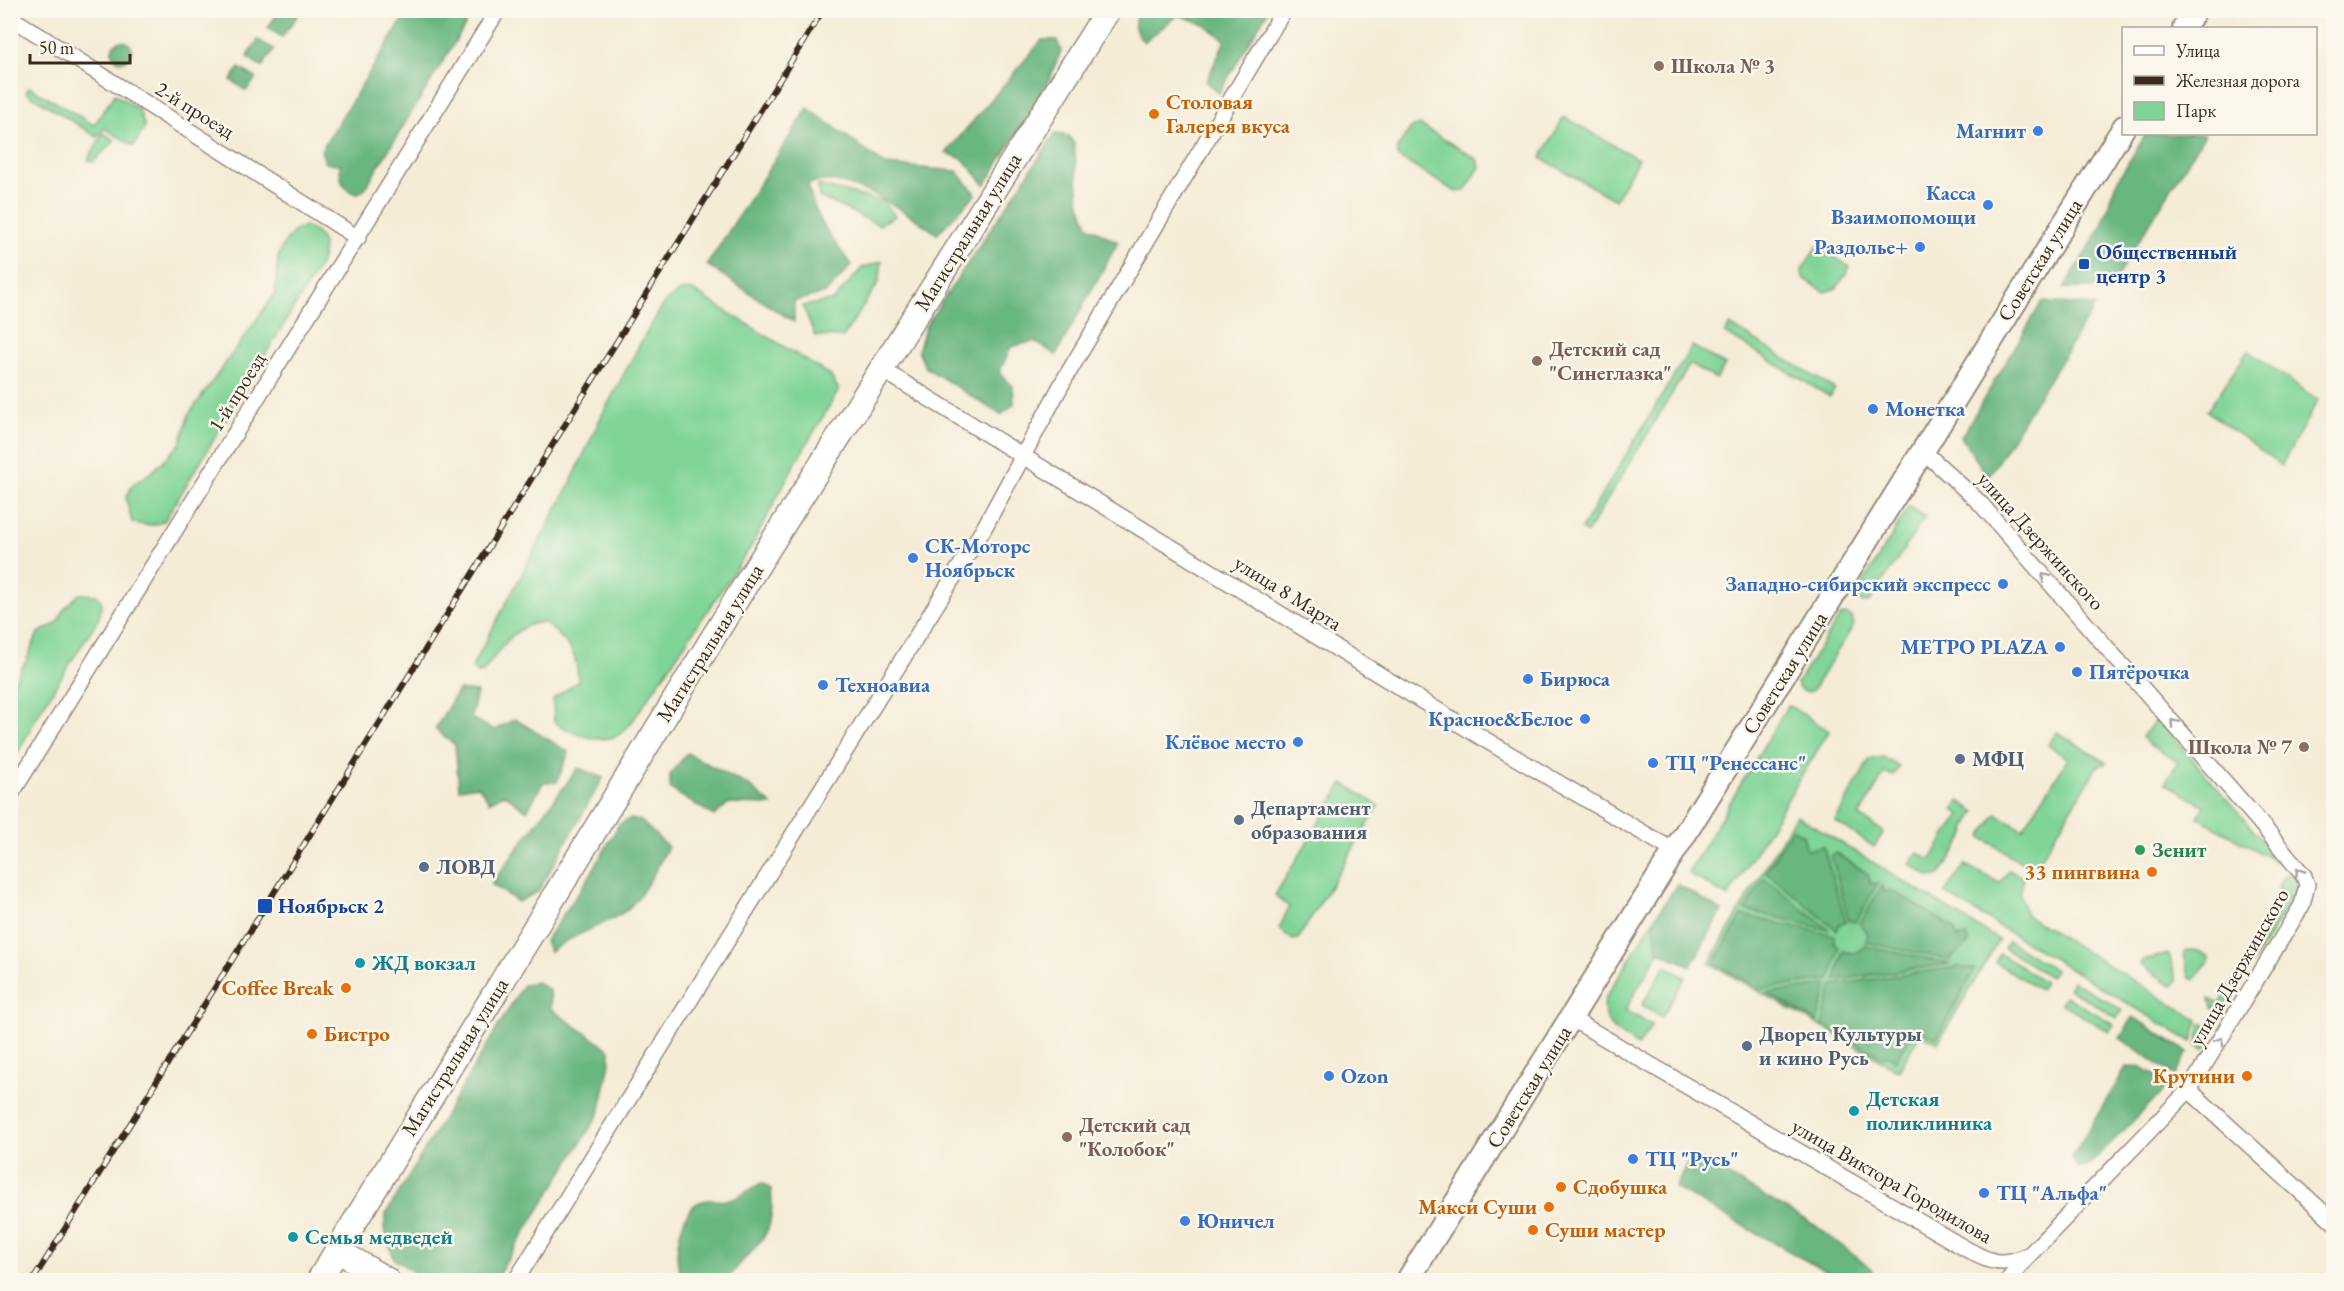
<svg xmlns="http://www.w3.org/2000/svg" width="2344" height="1291" font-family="'EB Garamond',serif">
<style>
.green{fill:#7fd497;stroke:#5d7f5a;stroke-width:1.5}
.forest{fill:#67b680;stroke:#51704f;stroke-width:1.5}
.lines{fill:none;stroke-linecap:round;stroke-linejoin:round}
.minor-casing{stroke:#988b7a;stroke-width:18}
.secondary-casing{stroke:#988b7a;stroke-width:26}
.primary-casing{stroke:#988b7a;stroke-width:27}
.minor{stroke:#fff;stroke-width:15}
.secondary{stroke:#fff;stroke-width:22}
.primary{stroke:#fff;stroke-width:24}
.rail-casing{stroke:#3b2a1e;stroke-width:6}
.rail{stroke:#fbf7ec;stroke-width:4;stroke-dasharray:11;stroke-linecap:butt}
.oneway{stroke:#a79f9a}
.education-dot{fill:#8d6e63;stroke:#fbf7ec;stroke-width:2}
.food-dot{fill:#e8710a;stroke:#fbf7ec;stroke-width:2}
.shop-dot{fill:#3f7fe0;stroke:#fbf7ec;stroke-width:2}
.transit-dot{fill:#1a4fb4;stroke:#fbf7ec;stroke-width:2}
.service-dot{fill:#5c6f8a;stroke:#fbf7ec;stroke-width:2}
.leisure-dot{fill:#2e9e5b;stroke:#fbf7ec;stroke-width:2}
.culture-dot{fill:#0f9aa8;stroke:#fbf7ec;stroke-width:2}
.labels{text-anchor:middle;stroke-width:5;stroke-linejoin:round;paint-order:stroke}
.education-label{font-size:21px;font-weight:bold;fill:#785e54;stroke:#fbf7ec;text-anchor:start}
.food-label{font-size:21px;font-weight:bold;fill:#c56008;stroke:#fbf7ec;text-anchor:start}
.street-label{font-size:21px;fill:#3b2a1e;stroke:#fbf7ec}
.shop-label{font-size:21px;font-weight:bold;fill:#366cbe;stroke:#fbf7ec;text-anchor:start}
.transit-label{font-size:21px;font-weight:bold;fill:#164399;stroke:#fbf7ec;text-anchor:start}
.service-label{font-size:21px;font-weight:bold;fill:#4e5e75;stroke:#fbf7ec;text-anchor:start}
.leisure-label{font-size:21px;font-weight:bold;fill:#27864d;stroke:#fbf7ec;text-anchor:start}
.culture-label{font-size:21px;font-weight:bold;fill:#0d838f;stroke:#fbf7ec;text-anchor:start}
</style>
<rect width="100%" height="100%" fill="#fbf7ec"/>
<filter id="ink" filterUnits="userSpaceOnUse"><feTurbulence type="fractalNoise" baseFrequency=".0167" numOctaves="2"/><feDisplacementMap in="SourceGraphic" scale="12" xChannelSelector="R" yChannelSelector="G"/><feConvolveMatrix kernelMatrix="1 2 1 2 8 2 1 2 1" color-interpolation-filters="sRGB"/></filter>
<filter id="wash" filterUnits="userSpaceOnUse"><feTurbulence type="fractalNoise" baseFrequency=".008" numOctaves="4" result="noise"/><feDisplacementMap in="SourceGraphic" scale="24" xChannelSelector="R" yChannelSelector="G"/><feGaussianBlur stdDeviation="1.35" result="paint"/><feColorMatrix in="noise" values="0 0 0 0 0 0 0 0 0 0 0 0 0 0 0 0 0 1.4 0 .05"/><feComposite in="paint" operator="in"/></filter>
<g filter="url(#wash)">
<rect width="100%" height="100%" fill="#f5ecd7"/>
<g class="green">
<polygon points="29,87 94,125 115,94 139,110 145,127 134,146 104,128 97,137 26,92"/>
<polygon points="1564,117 1638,159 1615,200 1541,158"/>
<polygon points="1420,125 1477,159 1480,167 1465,191 1456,192 1398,157 1397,148 1411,128"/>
<path d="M103,133l12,7c-5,7 -14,12 -21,22l-6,-2z"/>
<polygon points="818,185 884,202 895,216 879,225 819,197"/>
<path d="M304,226c19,8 22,17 17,37l-156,257c-11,7 -20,6 -33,2l-6,-24 7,-14 19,-12 28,-28 9,-30 86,-120 3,-36 5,-13 11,-14z"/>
<polygon points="1817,246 1850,267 1837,288 1825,292 1803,278 1802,270"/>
<polygon points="882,261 879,282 843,337 815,336 803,306 834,300 862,268"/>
<path d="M692,290l138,85 9,15 -46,77 -41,78 -122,180c-4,3 -10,10 -15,12 -21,6 -45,-4 -61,-15l-1,-23 25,-18c0,-31 -12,-40 -34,-59 -30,1 -45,29 -61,50l-6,1 -5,-6 98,-183 32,-69 39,-73 24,-40 15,-11z"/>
<polygon points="1730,325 1835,389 1830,397 1725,333"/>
<polygon points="1692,346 1725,365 1716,379 1690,364 1587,533 1581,529"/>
<polygon points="2248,351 2318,400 2281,466 2207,411"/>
<polygon points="1909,507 1925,517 1870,601 1863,603 1854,598"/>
<polygon points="79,594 97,595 102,603 99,618 43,706 11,765 11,686 26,661 38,633 57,623 64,609"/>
<polygon points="1846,614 1852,618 1854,625 1812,691 1806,692 1799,689 1797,683 1840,616"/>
<polygon points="1788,705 1829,731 1728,897 1688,873"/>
<polygon points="2156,720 2161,722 2274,854 2275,861 2198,817 2204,806 2165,783 2178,762 2148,744 2142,737"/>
<polygon points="2057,732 2107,763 2098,766 2035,868 2030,871 2026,865 1981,837 1996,814 2023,829 2068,759 2048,745"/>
<polygon points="1883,757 1899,767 1893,776 1885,772 1859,816 1884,832 1874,847 1835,821 1870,759"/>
<polygon points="1343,783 1379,806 1298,939 1293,940 1279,929 1289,907 1275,895"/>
<polygon points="1959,801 1976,812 1965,829 1967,832 1940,875 1930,877 1910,864 1918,853 1930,860 1960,814 1954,810"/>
<polygon points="1796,815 1999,940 1938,1043 1920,1034 1899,1071 1709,963"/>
<polygon points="1965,865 2000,883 2009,870 2024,878 2020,894 2026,915 2198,1020 2192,1042 1944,893"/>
<path d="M2288,874c9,1 11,11 8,18l-72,118 -11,-1 -4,-10 11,5 66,-109 -8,-7 5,-11z"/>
<path d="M1653,921l6,31 -34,58 27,15 -14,21c-18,-12 -41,-23 -32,-49z"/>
<polygon points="2008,941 2055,970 2050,977 2004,948"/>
<polygon points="2190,950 2199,951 2209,957 2209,962 2194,980 2189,977 2184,954 2184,951"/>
<polygon points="2000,954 2045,982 2040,990 1995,962"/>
<polygon points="2169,954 2177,981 2172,986 2140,964 2143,960"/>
<polygon points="1665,966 1685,977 1662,1017 1642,1005"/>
<polygon points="2073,981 2122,1010 2117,1018 2068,988"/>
<polygon points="2065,996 2114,1024 2109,1032 2061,1003"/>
<polygon points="2201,1024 2205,1024 2212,1032 2208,1045 2203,1049 2197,1045"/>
</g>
<g class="forest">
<polygon points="279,11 292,11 298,15 282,37 268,28"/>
<path d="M408,11h66l-110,179 -8,4c-15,-6 -16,-15 -16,-30l-15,-1 -4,-13z"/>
<path d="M1139,11v-1l129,1 -49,82 -13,-11 19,-42 -21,-16 -26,-9 -34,27c-11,-12 -12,-17 -5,-31z"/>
<polygon points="258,40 274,49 262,67 247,57"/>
<polygon points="1042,40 1057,40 1061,51 1047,84 985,185 963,159 946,153"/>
<circle cx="122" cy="51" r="10"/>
<polygon points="239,68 256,78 246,91 231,80"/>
<path d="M808,108l78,57 71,6 19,23 -39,40c-30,-22 -68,-47 -106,-53 -7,-1 -16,2 -23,3 5,31 25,57 44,81l-26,28 -32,8v21l-87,-57z"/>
<polygon points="1055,134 1069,136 1074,144 1079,200 1088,226 1118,242 1056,355 1034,341 1011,347 999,373 1013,386 1014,404 1001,415 925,367 918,351 926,325"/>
<polygon points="2146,134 2205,134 2110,288 2064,288 2101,228 2118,179"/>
<polygon points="2042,302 2095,306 1988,477 1961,437"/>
<polygon points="458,690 477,692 471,718 494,730 515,719 569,752 557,782 543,783 527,811 504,794 489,802 479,786 459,789 455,745 435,729"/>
<path d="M687,753l62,33 23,19 -44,-1 -14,12c-15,-11 -30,-16 -44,-28v-13z"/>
<polygon points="578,768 603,778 538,892 518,902 491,884"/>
<path d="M630,819l11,2 27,26c-10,19 -27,53 -44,65 -24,16 -52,22 -74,40l-5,-11 43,-62 31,-55z"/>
<polygon points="1792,828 1803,835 1807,850 1823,846 1846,922 1839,924 1837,930 1766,872"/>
<polygon points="1836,853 1868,874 1871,884 1878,883 1856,922 1849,921 1831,855"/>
<polygon points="1764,878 1830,930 1745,910"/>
<polygon points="1677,884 1722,911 1691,966 1659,952 1653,921"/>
<polygon points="1882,885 1884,891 1894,891 1954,928 1957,938 1966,936 1969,943 1949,960 1866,942 1868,933 1860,924"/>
<polygon points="1742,915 1834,935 1834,942 1839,948 1830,980 1759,989 1714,963"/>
<path d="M1865,946l85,18 -115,16 8,-29c9,3 15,3 22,-5z"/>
<polygon points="1958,967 1975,969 1937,1038 1917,1029 1895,1060 1887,1055 1883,1058 1822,1025 1833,985"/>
<polygon points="537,982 550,991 551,1009 610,1050 610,1063 599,1114 495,1280 425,1280 394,1259 384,1227 386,1214 523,985"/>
<polygon points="1828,985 1817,1022 1767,993"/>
<polygon points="2133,1017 2188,1052 2175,1076 2120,1038"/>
<polygon points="2140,1066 2168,1083 2160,1094 2087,1167 2077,1167 2072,1157 2126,1068"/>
<polygon points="1692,1155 1816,1226 1873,1270 1864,1280 1841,1280 1675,1188"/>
<path d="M762,1183l9,6c6,56 -19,52 -43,91 -11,1 -32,4 -41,-1 -19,-10 -7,-61 6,-73 13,-10 23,-4 36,-6 10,-1 23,-13 33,-17z"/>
</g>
</g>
<g filter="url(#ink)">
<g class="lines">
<defs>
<g id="minor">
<polyline points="10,17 358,238"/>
<polyline points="881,369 1489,742 1674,851"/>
<polyline points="10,796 498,10"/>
<path d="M1572,1019l389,227c26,15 40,23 69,8l159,-164 113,-185 5,-20 -3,-9 -47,-57 -277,-316 -58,-53"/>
<polyline points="2189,1090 2334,1222"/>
<polyline points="516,1280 984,528 1064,380 1284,10"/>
<polyline points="2008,1280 2027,1258"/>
</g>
<g id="secondary">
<polyline points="2184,28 2195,10"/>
<polyline points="1408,1280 2124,127"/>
</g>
<g id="primary">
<polyline points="337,1250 387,1280"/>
<polyline points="319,1280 749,579 1108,10"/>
</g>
</defs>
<use href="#minor" class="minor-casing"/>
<use href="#secondary" class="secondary-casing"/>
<use href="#primary" class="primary-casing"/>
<use href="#minor" class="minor"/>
<use href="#secondary" class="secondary"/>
<use href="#primary" class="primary"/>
<defs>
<polyline id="rail" points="33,1280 823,10"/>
</defs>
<use href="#rail" class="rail-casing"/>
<use href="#rail" class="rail"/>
</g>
<defs><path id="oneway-chevron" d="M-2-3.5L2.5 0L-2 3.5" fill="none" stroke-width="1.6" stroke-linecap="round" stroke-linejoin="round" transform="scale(1.5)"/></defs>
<g class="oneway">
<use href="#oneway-chevron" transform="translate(2045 577) rotate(-131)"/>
<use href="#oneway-chevron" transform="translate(2174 723) rotate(-131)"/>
<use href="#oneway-chevron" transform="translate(2299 872) rotate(-123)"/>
<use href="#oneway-chevron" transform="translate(2220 1041) rotate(-60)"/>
</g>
</g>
<g class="education-dot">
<circle cx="1659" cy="66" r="6"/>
<circle cx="1537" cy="361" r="6"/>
<circle cx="2304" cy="747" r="6"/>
<circle cx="1067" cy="1137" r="6"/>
</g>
<g class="food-dot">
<circle cx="1154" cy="114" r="6"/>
<circle cx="2152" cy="872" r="6"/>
<circle cx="346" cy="988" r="6"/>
<circle cx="312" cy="1034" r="6"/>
<circle cx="2247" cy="1076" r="6"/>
<circle cx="1561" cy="1187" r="6"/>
<circle cx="1549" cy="1207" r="6"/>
<circle cx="1533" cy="1230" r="6"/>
</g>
<g class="shop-dot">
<circle cx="2038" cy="131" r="6"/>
<circle cx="1988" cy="205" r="6"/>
<circle cx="1920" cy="247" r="6"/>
<circle cx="1873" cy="409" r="6"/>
<circle cx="913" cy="558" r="6"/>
<circle cx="2003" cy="584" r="6"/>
<circle cx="2060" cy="647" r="6"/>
<circle cx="2077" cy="672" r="6"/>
<circle cx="1528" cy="679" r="6"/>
<circle cx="823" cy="685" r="6"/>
<circle cx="1585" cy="719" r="6"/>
<circle cx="1298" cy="742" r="6"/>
<circle cx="1653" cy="763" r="6"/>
<circle cx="1329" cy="1076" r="6"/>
<circle cx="1633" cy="1159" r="6"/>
<circle cx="1984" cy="1193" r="6"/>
<circle cx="1185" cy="1221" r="6"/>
</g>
<g class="transit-dot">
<rect x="2078" y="258" width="12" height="12" rx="3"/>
<rect x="257" y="898" width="16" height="16" rx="3"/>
</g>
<g class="service-dot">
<circle cx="1960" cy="759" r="6"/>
<circle cx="1239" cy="820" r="6"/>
<circle cx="424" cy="867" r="6"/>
<circle cx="1747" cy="1046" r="6"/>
</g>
<circle class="leisure-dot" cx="2140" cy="850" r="6"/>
<g class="culture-dot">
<circle cx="360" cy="963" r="6"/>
<circle cx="1854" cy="1111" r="6"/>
<circle cx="293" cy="1237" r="6"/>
</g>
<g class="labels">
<g class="education-label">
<text x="1671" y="73">Школа № 3</text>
<text x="1549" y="356">Детский сад<tspan x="1549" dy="24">"Синеглазка"</tspan></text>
<text x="2292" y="754" text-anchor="end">Школа № 7</text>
<text x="1079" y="1132">Детский сад<tspan x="1079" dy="24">"Колобок"</tspan></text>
</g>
<g class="food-label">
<text x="1166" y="109">Столовая<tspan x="1166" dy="24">Галерея вкуса</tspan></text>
<text x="2140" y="879" text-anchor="end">33 пингвина</text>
<text x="334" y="995" text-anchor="end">Coffee Break</text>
<text x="324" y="1041">Бистро</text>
<text x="2235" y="1083" text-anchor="end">Крутини</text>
<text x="1573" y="1194">Сдобушка</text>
<text x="1537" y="1214" text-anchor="end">Макси Суши</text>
<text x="1545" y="1237">Суши мастер</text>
</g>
<g class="street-label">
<text transform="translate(195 110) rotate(32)" y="7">2-й проезд</text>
<text transform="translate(968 232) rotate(-58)" y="7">Магистральная улица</text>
<text transform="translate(2040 260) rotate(-58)" y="7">Советская улица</text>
<text transform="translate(237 392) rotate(-58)" y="7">1-й проезд</text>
<text transform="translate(2041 541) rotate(48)" y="7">улица Дзержинского</text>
<text transform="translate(1288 593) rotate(32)" y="7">улица 8 Марта</text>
<text transform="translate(710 643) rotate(-58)" y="7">Магистральная улица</text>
<text transform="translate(1785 673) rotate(-58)" y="7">Советская улица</text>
<text transform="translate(2239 967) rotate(-60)" y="7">улица Дзержинского</text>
<text transform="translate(455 1057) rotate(-58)" y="7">Магистральная улица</text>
<text transform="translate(1529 1087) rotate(-58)" y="7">Советская улица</text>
<text transform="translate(1892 1181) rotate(30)" y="7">улица Виктора Городилова</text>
</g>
<g class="shop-label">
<text x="2026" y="138" text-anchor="end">Магнит</text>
<text x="1976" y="200" text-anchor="end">Касса<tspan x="1976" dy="24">Взаимопомощи</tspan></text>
<text x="1908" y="254" text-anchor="end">Раздолье+</text>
<text x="1885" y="416">Монетка</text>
<text x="925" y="553">СК-Моторс<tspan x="925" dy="24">Ноябрьск</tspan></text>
<text x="1991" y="591" text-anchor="end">Западно-сибирский экспресс</text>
<text x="2048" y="654" text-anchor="end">МЕТРО PLAZA</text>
<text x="2089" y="679">Пятёрочка</text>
<text x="1540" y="686">Бирюса</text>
<text x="835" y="692">Техноавиа</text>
<text x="1573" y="726" text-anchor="end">Красное&amp;Белое</text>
<text x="1286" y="749" text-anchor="end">Клёвое место</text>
<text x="1665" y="770">ТЦ "Ренессанс"</text>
<text x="1341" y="1083">Ozon</text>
<text x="1645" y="1166">ТЦ "Русь"</text>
<text x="1996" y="1200">ТЦ "Альфа"</text>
<text x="1197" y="1228">Юничел</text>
</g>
<g class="transit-label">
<text x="2096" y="259">Общественный<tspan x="2096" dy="24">центр 3</tspan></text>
<text x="278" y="913">Ноябрьск 2</text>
</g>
<g class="service-label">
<text x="1972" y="766">МФЦ</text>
<text x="1251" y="815">Департамент<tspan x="1251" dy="24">образования</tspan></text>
<text x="436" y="874">ЛОВД</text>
<text x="1759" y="1041">Дворец Культуры<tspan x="1759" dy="24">и кино Русь</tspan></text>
</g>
<g class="leisure-label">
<text x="2152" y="857">Зенит</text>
</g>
<g class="culture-label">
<text x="372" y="970">ЖД вокзал</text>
<text x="1866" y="1106">Детская<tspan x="1866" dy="24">поликлиника</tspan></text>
<text x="305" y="1244">Семья медведей</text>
</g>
</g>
<rect width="2344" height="1291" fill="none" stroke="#fbf7ec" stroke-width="36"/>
<rect x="2122" y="27" width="195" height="108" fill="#fbf7ec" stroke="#aea59a" stroke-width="1.5"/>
<rect x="2134" y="46" width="30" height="9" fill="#ffffff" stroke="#aea59a" stroke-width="1.5"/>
<text x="2176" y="57" font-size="18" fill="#3b2a1e">Улица</text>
<rect x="2134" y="76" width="30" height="9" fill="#3b2a1e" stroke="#aea59a" stroke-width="1.5"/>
<text x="2176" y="87" font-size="18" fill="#3b2a1e">Железная дорога</text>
<rect x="2134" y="102" width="30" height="18" fill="#7fd497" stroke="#aea59a" stroke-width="1.5"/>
<text x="2176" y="117" font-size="18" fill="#3b2a1e">Парк</text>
<path d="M30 54v9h100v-9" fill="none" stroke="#3b2a1e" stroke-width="3"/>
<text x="39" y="54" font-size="18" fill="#3b2a1e" stroke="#fbf7ec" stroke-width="4.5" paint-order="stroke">50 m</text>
</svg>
